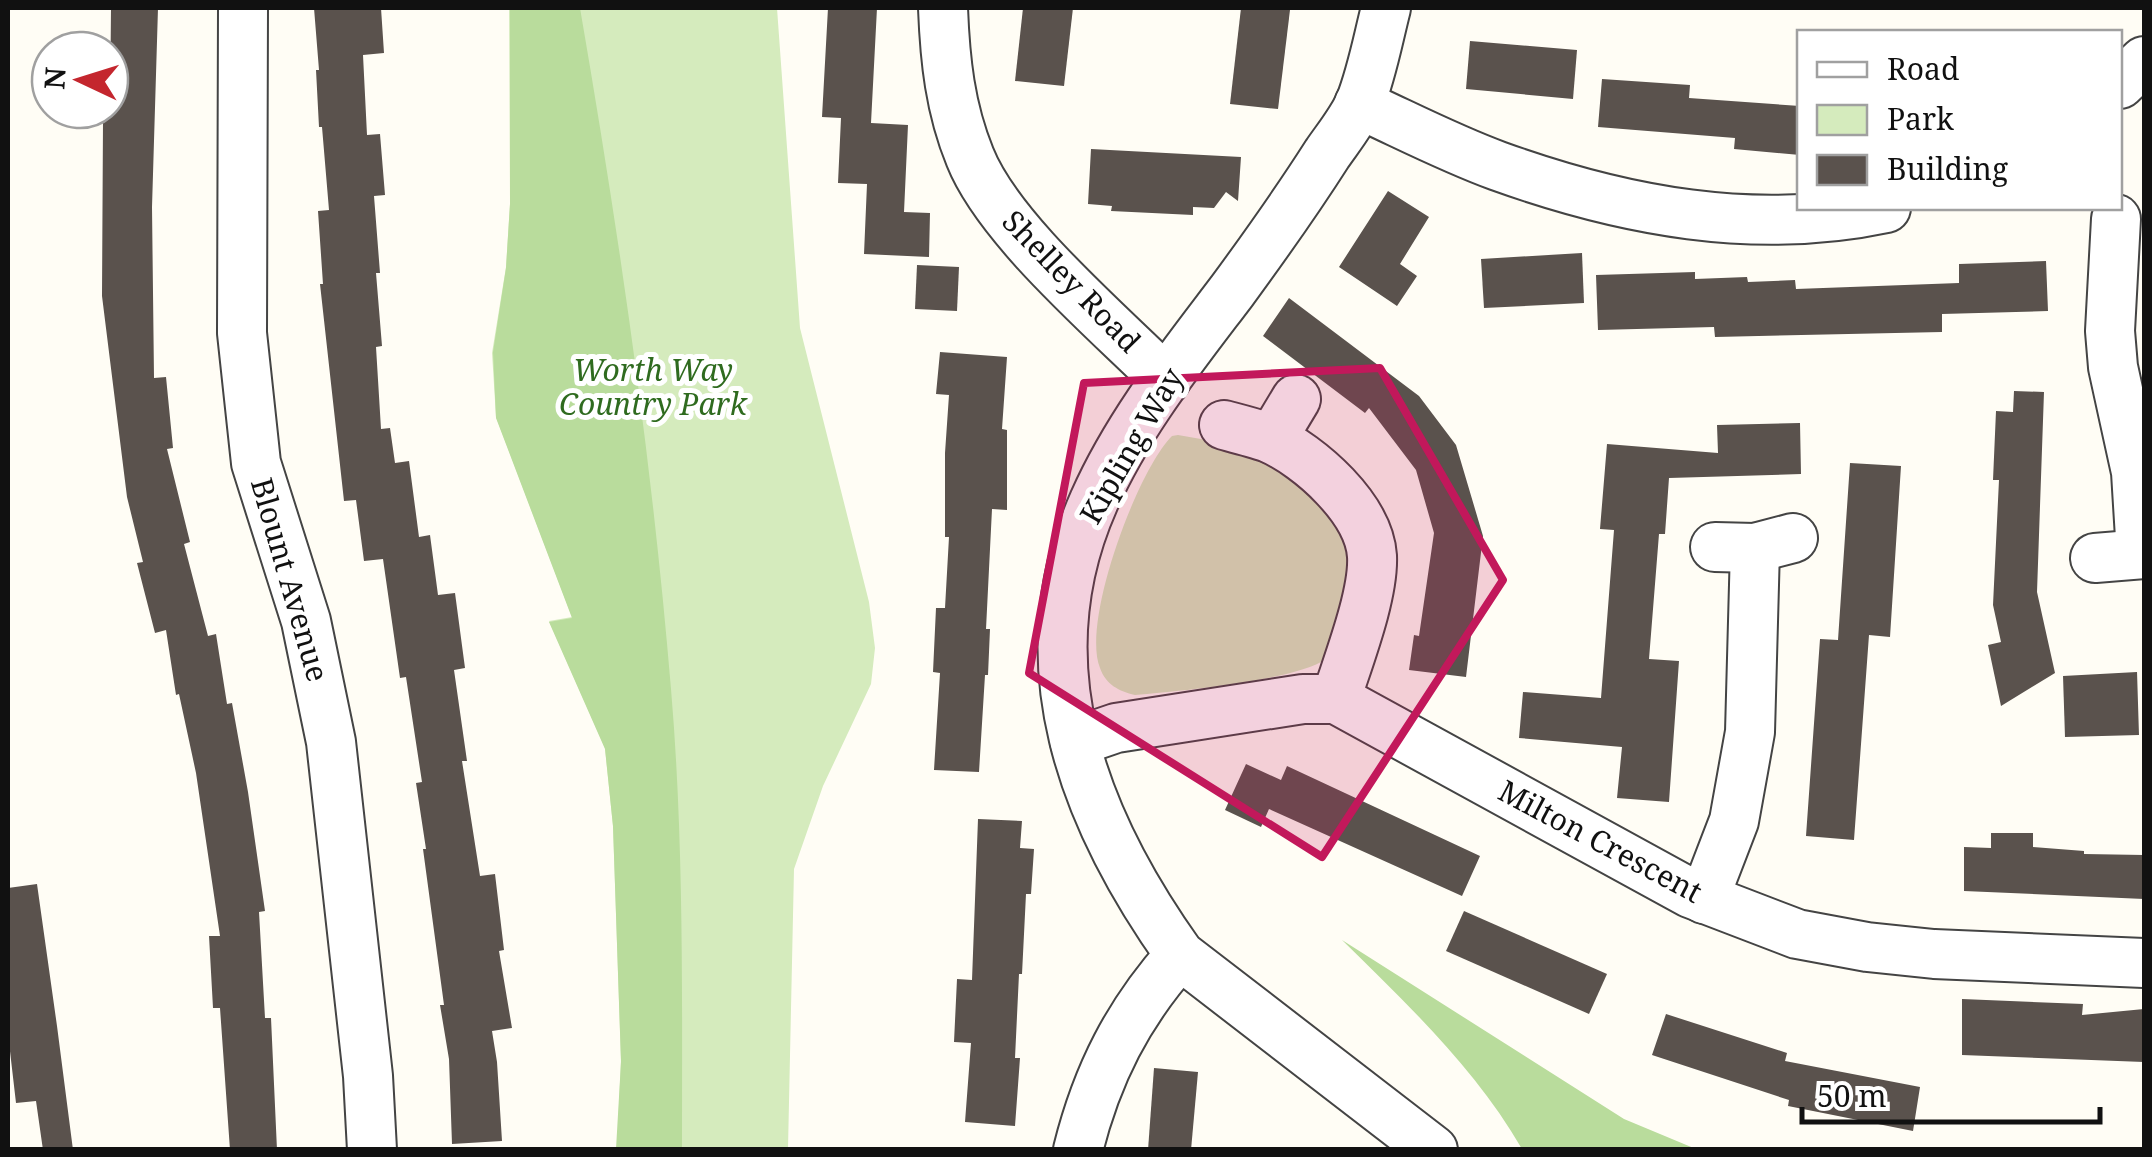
<svg xmlns="http://www.w3.org/2000/svg" width="2152" height="1157" font-family="'Noto Serif',serif">
<style>
.green{fill:#d5ebbd}
.forest{fill:#b9dc9c}
.building{fill:#5a524d}
.lines{fill:none;stroke-linecap:round;stroke-linejoin:round}
.minor-casing{stroke:#444;stroke-width:52}
.minor{stroke:#fff;stroke-width:48}
.marked{fill:#c2185b;fill-opacity:0.2;stroke:#c2185b;stroke-width:8;stroke-linejoin:round}
.labels{text-anchor:middle;stroke-width:10;stroke-linejoin:round;paint-order:stroke}
.street-label{font-size:30px;fill:#111;stroke:#fff}
.park-label{font-size:30px;font-style:italic;fill:#2f6b1f;stroke:#fff}
</style>
<rect width="100%" height="100%" fill="#fffdf5"/>
<g class="green">
<polygon points="509,8 777,8 800,328 869,602 875,648 871,684 823,786 794,869 788,1149 617,1149 621,1060 613,826 605,748 549,621 572,617 496,417 492,353 506,267 510,204"/>
<path d="M1178,435l57,10 89,51 30,64 -28,99c-32,22 -148,32 -191,36 -16,-4 -29,-10 -35,-27 -19,-46 37,-197 72,-232z"/>
</g>
<g class="forest">
<path d="M510,8h70c39,226 72,452 91,681 13,153 11,307 11,460h-66l5,-87 -8,-236 -8,-77 -56,-127 23,-4 -76,-200 -3,-66 13,-84 4,-64z"/>
<path d="M1342,940l282,179 72,30h-174c-46,-80 -114,-144 -180,-209z"/>
</g>
<g class="building">
<polygon points="111,8 158,8 152,207 154,378 166,377 173,448 167,449 190,542 184,544 208,636 216,634 227,704 232,703 248,792 265,911 259,912 265,1018 271,1018 277,1150 230,1150 220,1008 213,1008 209,936 220,936 196,773 179,694 176,695 166,630 155,633 137,563 143,562 127,497 102,296 103,121 107,121 107,110 110,110"/>
<polygon points="314,8 381,8 384,53 363,55 367,135 380,134 385,195 374,196 380,273 376,273 382,346 376,347 381,429 390,428 395,463 409,461 419,537 430,535 438,595 455,593 465,668 454,670 467,761 462,761 480,876 495,874 504,950 499,951 512,1028 492,1031 497,1062 502,1141 452,1144 449,1059 440,1005 444,1005 423,849 426,849 416,783 422,782 406,677 400,678 383,559 364,561 356,500 344,501 320,284 323,284 318,211 329,210 322,127 319,127 316,70 319,70"/>
<polygon points="828,8 877,8 871,123 908,125 904,212 930,213 929,257 864,254 867,184 838,183 841,118 822,117"/>
<polygon points="1023,8 1073,8 1064,86 1015,81"/>
<polygon points="1241,8 1290,10 1278,109 1230,104"/>
<polygon points="1470,41 1577,50 1573,99 1466,89"/>
<polygon points="1602,79 1690,85 1689,98 1800,106 1800,155 1734,149 1735,138 1598,127"/>
<polygon points="1091,149 1241,157 1238,201 1226,192 1214,208 1193,207 1193,215 1111,211 1112,206 1088,204"/>
<polygon points="1388,191 1429,217 1400,264 1417,276 1397,306 1339,267"/>
<polygon points="1582,253 1584,303 1484,308 1481,259"/>
<polygon points="2046,261 2048,311 1942,314 1942,332 1715,337 1714,327 1598,330 1596,275 1695,272 1695,279 1747,277 1748,282 1795,280 1796,289 1959,283 1959,264"/>
<polygon points="917,265 959,267 957,311 915,309"/>
<polygon points="1289,298 1419,396 1456,445 1483,536 1466,677 1409,670 1414,635 1419,636 1434,533 1416,470 1369,408 1365,413 1263,336"/>
<polygon points="940,352 1007,357 1002,429 1007,430 1007,510 992,509 986,629 990,629 988,675 985,675 979,772 934,770 940,673 933,672 936,608 945,608 949,537 945,537 945,453 949,395 936,394"/>
<polygon points="2014,391 2044,392 2037,592 2055,673 2001,706 1988,645 2001,642 1993,605 1999,480 1993,480 1996,411 2013,412"/>
<polygon points="1800,423 1801,474 1669,478 1665,534 1659,534 1649,659 1679,661 1669,802 1617,798 1622,747 1519,738 1523,692 1601,698 1614,530 1600,529 1607,444 1718,453 1717,425"/>
<polygon points="1850,463 1901,466 1890,637 1869,635 1854,840 1806,836 1820,639 1838,640"/>
<polygon points="2137,672 2139,735 2065,737 2063,676"/>
<polygon points="1246,764 1281,780 1287,766 1480,856 1462,896 1269,809 1261,827 1225,810"/>
<polygon points="978,819 1022,821 1020,848 1034,849 1031,894 1026,894 1022,974 1019,974 1015,1058 1020,1058 1015,1126 965,1122 971,1043 954,1042 957,979 972,980"/>
<polygon points="1991,833 2033,833 2033,847 2084,851 2084,854 2144,855 2144,899 1964,891 1964,847 1991,848"/>
<polygon points="37,884 57,1026 73,1150 43,1150 36,1101 16,1103 8,1034 8,888"/>
<polygon points="1464,911 1607,974 1589,1014 1446,951"/>
<polygon points="1962,999 2083,1004 2082,1015 2144,1009 2144,1062 1962,1055"/>
<polygon points="1666,1014 1787,1053 1785,1061 1920,1087 1913,1131 1788,1106 1789,1100 1652,1055"/>
<polygon points="1154,1068 1198,1072 1191,1150 1148,1150"/>
</g>
<g class="lines">
<defs>
<g id="minor">
<polyline points="243,8 242,333 256,463 306,621 331,742 368,1076 372,1150"/>
<path d="M943,8c2,52 7,100 27,149 29,73 138,165 196,223"/>
<path d="M1386,8c-8,31 -14,65 -26,95 -8,18 -22,35 -33,51 -30,47 -62,92 -95,137 -50,66 -104,133 -138,210 -72,162 -11,318 86,454l253,195"/>
<polyline points="2120,84 2144,61"/>
<path d="M1359,104c46,21 92,45 139,62 125,45 257,70 388,42"/>
<polyline points="2116,219 2110,331 2113,367 2136,472 2141,554"/>
<path d="M1224,425c15,4 31,8 45,13 41,18 100,71 103,118 2,39 -24,105 -36,143"/>
<polyline points="1272,439 1296,399"/>
<polyline points="1715,547 1755,548 1793,538"/>
<polyline points="2095,558 2144,554"/>
<polyline points="1075,742 1116,728 1303,699 1336,699 1690,893 1797,934 1867,947 1934,954 2144,963"/>
<polyline points="1704,899 1734,821 1750,732 1755,548"/>
<path d="M1078,1150c19,-76 50,-137 102,-195"/>
</g>
</defs>
<use href="#minor" class="minor-casing"/>
<use href="#minor" class="minor"/>
</g>
<path class="marked" d="M1380,368l123,212 -181,277 -293,-184 55,-290z"/>
<g class="labels">
<g class="street-label">
<text transform="translate(1071 282) rotate(46)" y="10">Shelley Road</text>
<text transform="translate(1132 446) rotate(-60)" y="10">Kipling Way</text>
<text transform="translate(289 580) rotate(74)" y="10">Blount Avenue</text>
<text transform="translate(1600 842) rotate(28)" y="10">Milton Crescent</text>
</g>
<g class="park-label">
<text x="653" y="381">Worth Way<tspan x="653" dy="34">Country Park</tspan></text>
</g>
</g>
<rect width="2152" height="1157" fill="none" stroke="#111111" stroke-width="20"/>
<rect x="1797" y="30" width="325" height="180" fill="#ffffff" stroke="#a0a0a0" stroke-width="2.5"/>
<rect x="1817" y="62" width="50" height="15" fill="#ffffff" stroke="#a0a0a0" stroke-width="2.5"/>
<text x="1887" y="80" font-size="30" fill="#111111">Road</text>
<rect x="1817" y="105" width="50" height="30" fill="#d5ebbd" stroke="#a0a0a0" stroke-width="2.5"/>
<text x="1887" y="130" font-size="30" fill="#111111">Park</text>
<rect x="1817" y="155" width="50" height="30" fill="#5a524d" stroke="#a0a0a0" stroke-width="2.5"/>
<text x="1887" y="180" font-size="30" fill="#111111">Building</text>
<g transform="translate(80 80) rotate(274)"><circle r="48" fill="#ffffff" stroke="#a0a0a0" stroke-width="2.5"/>
<path d="M0-8L18 38L0 25L-18 38Z" fill="#c4262e"/>
<text y="-15" font-size="28" font-weight="bold" text-anchor="middle" fill="#111111">N</text>
</g>
<path d="M1802 1107v15h298v-15" fill="none" stroke="#111111" stroke-width="5"/>
<text x="1817" y="1107" font-size="30" fill="#111111" stroke="#ffffff" stroke-width="8" paint-order="stroke">50 m</text>
</svg>
